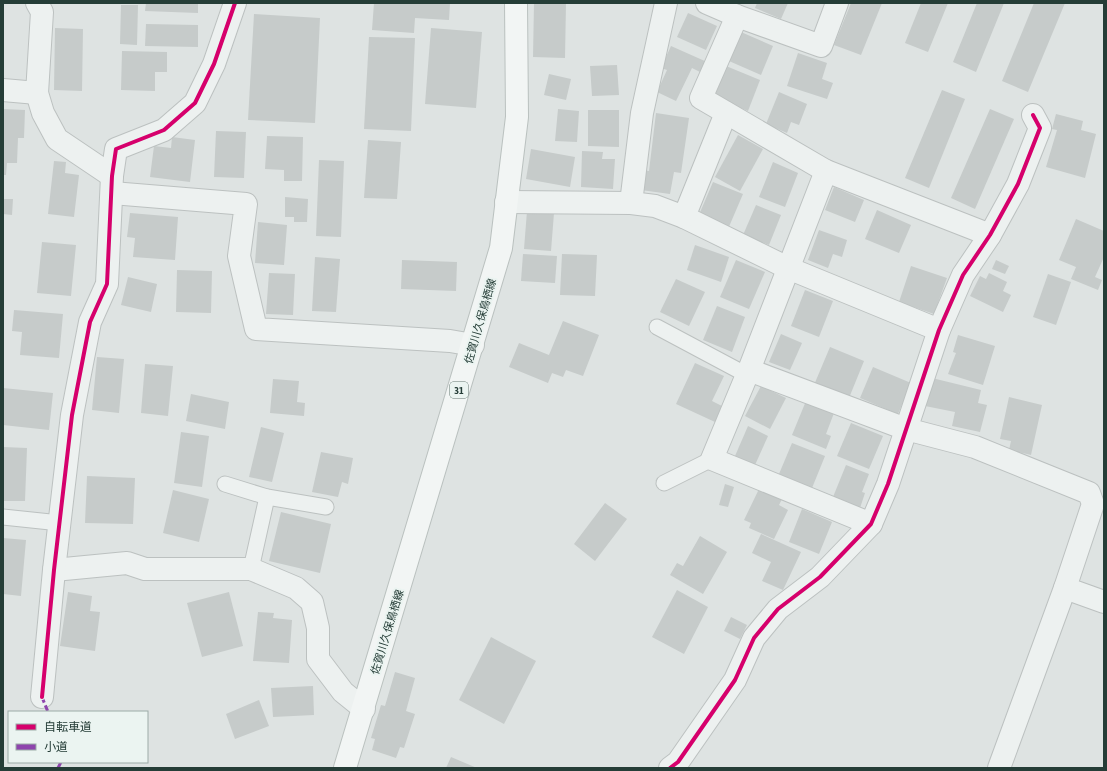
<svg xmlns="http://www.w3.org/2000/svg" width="1107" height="771" font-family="'Asap Condensed','Noto Sans JP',sans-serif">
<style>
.building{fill:#c6cbca}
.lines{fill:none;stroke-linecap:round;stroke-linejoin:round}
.service-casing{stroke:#bcc1c0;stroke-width:17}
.minor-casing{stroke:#bcc1c0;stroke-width:24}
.primary-casing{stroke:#bac1bf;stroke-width:24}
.service{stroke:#edf1f0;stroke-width:15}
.minor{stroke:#edf1f0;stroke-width:22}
.primary{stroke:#f2f5f4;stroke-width:22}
.quiet{stroke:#8e44ad;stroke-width:3;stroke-dasharray:6 3;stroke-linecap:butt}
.cycleway-casing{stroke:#ebf4f1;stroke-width:6}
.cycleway{stroke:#d6006c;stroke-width:4}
.labels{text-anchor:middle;stroke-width:4;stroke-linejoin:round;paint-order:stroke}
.shield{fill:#ebf4f1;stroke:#60746f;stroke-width:1}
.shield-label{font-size:10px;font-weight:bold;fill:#253d37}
.street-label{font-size:11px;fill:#253d37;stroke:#ebf4f1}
</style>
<rect width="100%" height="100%" fill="#dee3e2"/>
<g class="building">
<polygon points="146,3 198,3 198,13 145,11"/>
<polygon points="374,3 450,3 449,20 415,18 414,33 372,30"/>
<polygon points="534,3 566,3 565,58 533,57"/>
<polygon points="757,3 788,3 781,19 755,8"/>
<polygon points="851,3 882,3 861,55 834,45"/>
<polygon points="921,3 948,3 928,52 905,43"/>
<polygon points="977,3 1004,3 976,72 953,62"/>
<polygon points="1034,3 1065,3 1028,92 1002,81"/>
<polygon points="121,5 138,5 137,45 120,44"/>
<polygon points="688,13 717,26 706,50 677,37"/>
<polygon points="254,14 320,18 315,123 248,120"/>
<polygon points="146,24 198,25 198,47 145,46"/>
<polygon points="55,28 83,29 82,91 54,90"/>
<polygon points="431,28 482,32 476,108 425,104"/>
<polygon points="741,32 773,46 761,75 729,61"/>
<polygon points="369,37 415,38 411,131 364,129"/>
<polygon points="671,46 707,62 702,73 692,68 676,101 657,92 667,70 661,68"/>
<polygon points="122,51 167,52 167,72 155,72 155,91 121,90"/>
<polygon points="798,53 827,63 822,79 833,83 827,99 787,86"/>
<polygon points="617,65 619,95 592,96 590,66"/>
<polygon points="726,66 760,80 748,111 714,97"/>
<polygon points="549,74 571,79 566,100 544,95"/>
<polygon points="942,90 965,99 929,188 905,178"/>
<polygon points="779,92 807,104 799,125 791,122 787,133 766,124"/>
<polygon points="3,109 25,110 24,138 18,138 17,163 7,163 6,175 3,175"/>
<polygon points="558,109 579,111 577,142 555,141"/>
<polygon points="990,109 1014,119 975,209 951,198"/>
<polygon points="588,110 619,110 619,147 588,146"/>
<polygon points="656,113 689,118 681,173 674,172 670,194 641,190 643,170 649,171"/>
<polygon points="1056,114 1083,121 1081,130 1096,134 1085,178 1046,167 1057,130 1052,129"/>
<polygon points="216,131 246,132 244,178 214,177"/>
<polygon points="738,135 763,149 740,191 715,177"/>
<polygon points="267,136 303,137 302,181 284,181 284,170 265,169"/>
<polygon points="172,137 195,140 190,182 150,177 154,146 171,148"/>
<polygon points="368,140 401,142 397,199 364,198"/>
<polygon points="531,149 575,157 570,187 526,179"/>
<polygon points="582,151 603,152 602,159 615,159 613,189 581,187"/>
<polygon points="319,160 344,161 341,237 316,236"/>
<polygon points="54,161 66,162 65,173 79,175 74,217 48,214"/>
<polygon points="773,162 798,173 785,207 759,197"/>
<polygon points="713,182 743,194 728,229 698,217"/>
<polygon points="834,187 864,200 855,222 825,210"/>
<polygon points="285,197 308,199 307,222 294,222 294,217 285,217"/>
<polygon points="3,199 13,199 12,215 3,214"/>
<polygon points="756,205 781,215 769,245 743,235"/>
<polygon points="877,210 911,225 899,253 865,239"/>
<polygon points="527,211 554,213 551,251 524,249"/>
<polygon points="130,213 178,217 175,260 133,257 135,238 127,237"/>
<polygon points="1076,219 1104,231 1104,257 1095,277 1102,280 1098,290 1071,279 1076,267 1059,260"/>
<polygon points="258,222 287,225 284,265 255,263"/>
<polygon points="819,230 847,240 842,257 833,254 828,268 808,260"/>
<polygon points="42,242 76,245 71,296 37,293"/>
<polygon points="695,245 729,257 721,282 687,270"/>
<polygon points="523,254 557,256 555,283 521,281"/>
<polygon points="562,254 597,255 595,296 560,295"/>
<polygon points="315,257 340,259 336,312 312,311"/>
<polygon points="402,260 457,262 456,291 401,289"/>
<polygon points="736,260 765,272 749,309 720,297"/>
<polygon points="996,260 1009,266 1005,274 992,269"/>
<polygon points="911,266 947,278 934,314 899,302"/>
<polygon points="177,270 212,271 211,313 176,312"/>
<polygon points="269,273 295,274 293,315 266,314"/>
<polygon points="989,273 1007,282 1003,291 1011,295 1003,312 970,296 980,276 986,279"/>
<polygon points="1048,274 1071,282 1056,325 1033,317"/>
<polygon points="128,277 157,284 151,312 121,305"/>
<polygon points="676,279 705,292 689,326 660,312"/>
<polygon points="805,290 833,301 819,337 791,326"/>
<polygon points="717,306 745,317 732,352 703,340"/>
<polygon points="14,310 63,314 59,358 20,355 22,332 12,331"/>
<polygon points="563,321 599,335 583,376 566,370 563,377 552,373 548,383 509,367 519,343 549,355"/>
<polygon points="781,334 802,343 790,370 769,362"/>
<polygon points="958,335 995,346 983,385 948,374 956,353 953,352"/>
<polygon points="830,347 864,361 849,398 814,385"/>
<polygon points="97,357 124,359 119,413 92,410"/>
<polygon points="695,363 724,376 712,401 722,406 715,422 676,404"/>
<polygon points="145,364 173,366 168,416 141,413"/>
<polygon points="873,367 911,383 898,414 860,398"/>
<polygon points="932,378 981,390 978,403 987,405 980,432 952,426 955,412 925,406"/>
<polygon points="273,379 299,381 297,402 305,403 304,416 270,413"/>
<polygon points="761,386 786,398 770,429 745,416"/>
<polygon points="3,388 53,393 49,430 3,425"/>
<polygon points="191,394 229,402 225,429 186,421"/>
<polygon points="1009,397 1042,405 1031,455 1009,450 1011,441 1000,439"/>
<polygon points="806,401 834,413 826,434 831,436 826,449 792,435"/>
<polygon points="851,423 883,436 869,469 837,456"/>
<polygon points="748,426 768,436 755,465 735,456"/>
<polygon points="261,427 284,433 272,482 249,477"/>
<polygon points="181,432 209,436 202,487 174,483"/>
<polygon points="792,443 825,456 812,488 779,474"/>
<polygon points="3,447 27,448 25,501 3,501"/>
<polygon points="321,452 353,458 348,484 342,482 338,497 312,492"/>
<polygon points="846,465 869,474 862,492 865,493 860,508 833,497"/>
<polygon points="87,476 135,478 133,524 85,523"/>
<polygon points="725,484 734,487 728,507 719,505"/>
<polygon points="759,489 782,499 779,505 788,510 774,539 749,528 751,523 744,520"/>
<polygon points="173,490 209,499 199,542 163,533"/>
<polygon points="605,503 627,519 595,561 574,544"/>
<polygon points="802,509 832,522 819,554 789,542"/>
<polygon points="281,512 331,524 320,573 269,561"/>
<polygon points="761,534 801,552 783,590 762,581 771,562 752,553"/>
<polygon points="700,536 727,552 703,594 670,575 677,563 683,566"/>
<polygon points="3,538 26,540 21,596 3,594"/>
<polygon points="677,590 708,607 684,654 652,637"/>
<polygon points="68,592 92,596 90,611 100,612 95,651 60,646"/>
<polygon points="229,592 243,646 202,657 187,603"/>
<polygon points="258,612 274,613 273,618 292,620 289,663 253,661"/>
<polygon points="731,617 747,625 740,639 724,631"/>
<polygon points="491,637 536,661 504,724 459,700"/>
<polygon points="395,672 415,678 406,711 415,714 404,748 400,747 396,758 372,750 375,739 371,738 381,705 385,706"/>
<polygon points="313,686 314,715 273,717 271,688"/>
<polygon points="259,700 269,726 235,739 226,714"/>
<polygon points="451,757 477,768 446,768"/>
</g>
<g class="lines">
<defs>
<g id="service">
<polyline points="657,327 747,375"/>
<polyline points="664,483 712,459"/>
<polyline points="225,484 267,497 326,507"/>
<polyline points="3,517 60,523"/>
<polyline points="251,569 267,497"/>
</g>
<g id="minor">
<polyline points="707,3 737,16 821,46 837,3"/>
<polyline points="737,16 701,98 826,171 990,235"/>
<polyline points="3,90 37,93 42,12 37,3"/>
<polyline points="37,93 43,113 57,139 112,176"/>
<polyline points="826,171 749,370 712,459 871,524"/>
<polyline points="112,193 246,204 239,256 256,329 450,341 473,345"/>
<polyline points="506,202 631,203 655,206 684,217 788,268 939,330"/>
<polyline points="631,203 642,113 666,3"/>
<polyline points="684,217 726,113"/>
<polyline points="749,370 906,429 975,447 1089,493 1093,504 1065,588 999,768"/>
<polyline points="54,570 127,563 145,569 251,569 296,588 312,602 318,628 318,659 343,692 364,709"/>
<polyline points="1065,588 1104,602"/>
<polyline points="42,697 54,570 72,415 90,322 107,284 112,176 116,149 164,130 195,103 214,64 235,3"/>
<polyline points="670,768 678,762 735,680 754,638 778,609 820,577 871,524 888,484 939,330 963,275 990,235 1018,184 1040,128 1033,115"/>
</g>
<polyline id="primary" points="345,768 501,248 517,117 516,3"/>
</defs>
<use href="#service" class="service-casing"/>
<use href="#minor" class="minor-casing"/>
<use href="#primary" class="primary-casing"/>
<use href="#service" class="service"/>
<use href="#minor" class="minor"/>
<use href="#primary" class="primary"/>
<g class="quiet">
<polyline points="42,697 48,712"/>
<polyline points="58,768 61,762"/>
</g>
<defs>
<g id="cycleway">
<polyline points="42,697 54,570 72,415 90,322 107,284 112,176 116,149 164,130 195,103 214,64 235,3"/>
<polyline points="670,768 678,762 735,680 754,638 778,609 820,577 871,524 888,484 939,330 963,275 990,235 1018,184 1040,128 1033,115"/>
</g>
</defs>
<use href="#cycleway" class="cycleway-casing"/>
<use href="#cycleway" class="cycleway"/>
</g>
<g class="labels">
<rect class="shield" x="450" y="382" width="18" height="16" rx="3"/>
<g class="shield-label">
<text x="459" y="394">31</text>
</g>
<g class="street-label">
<text transform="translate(480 321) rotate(-74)" y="4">佐賀川久保鳥栖線</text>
<text transform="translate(387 632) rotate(-73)" y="4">佐賀川久保鳥栖線</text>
</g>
</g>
<rect width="1107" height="771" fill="none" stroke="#253d37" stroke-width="8"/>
<rect x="8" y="711" width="140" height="52" fill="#ebf4f1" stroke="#9caba7"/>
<rect x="16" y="724" width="20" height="6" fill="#d6006c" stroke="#9caba7"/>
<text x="44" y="731" font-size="12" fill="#253d37">自転車道</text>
<rect x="16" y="744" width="20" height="6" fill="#8e44ad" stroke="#9caba7"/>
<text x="44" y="751" font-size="12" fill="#253d37">小道</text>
</svg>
